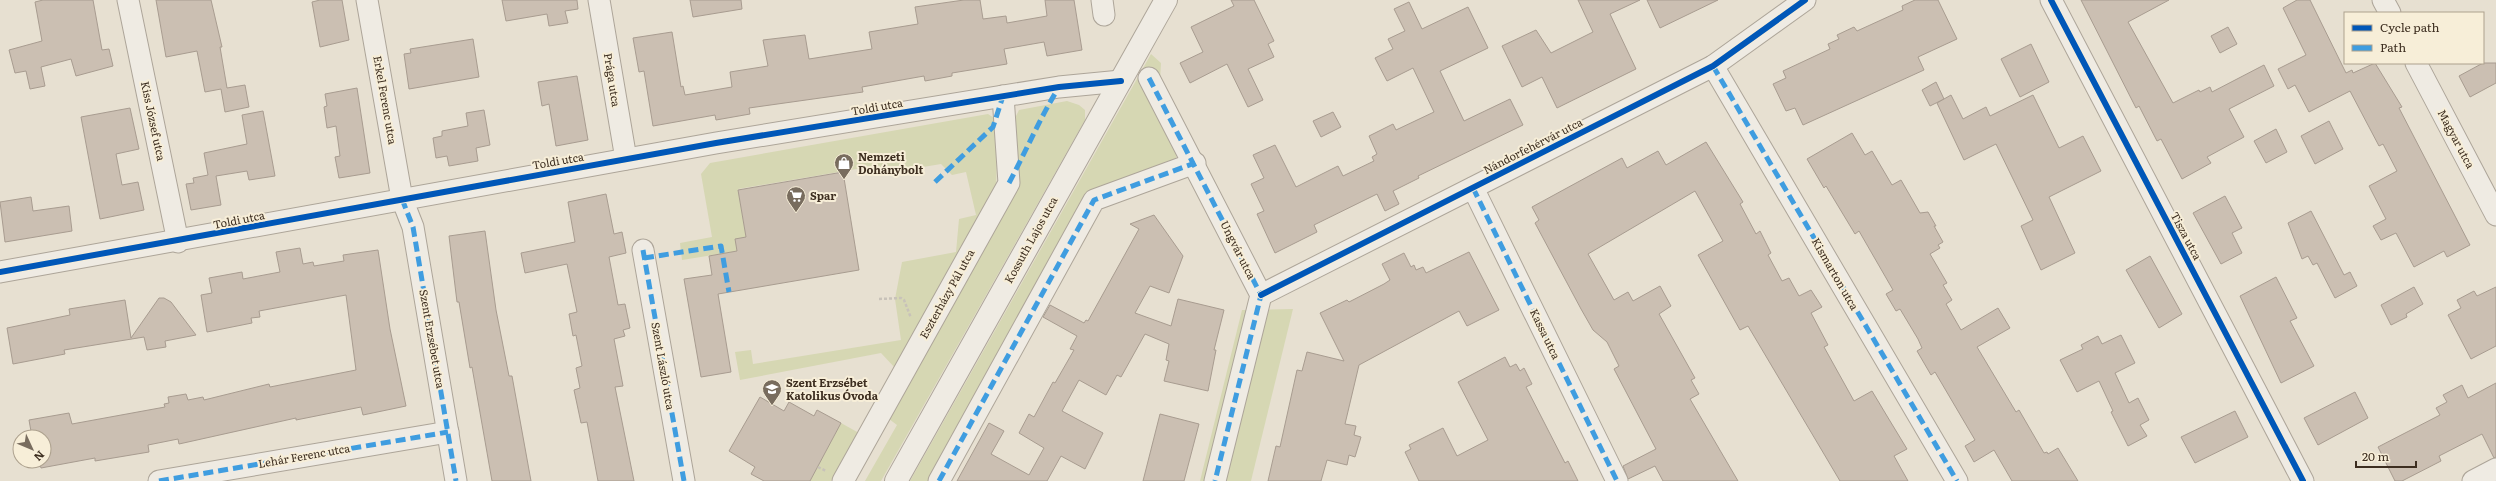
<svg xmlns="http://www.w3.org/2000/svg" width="2496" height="481" font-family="Literata,serif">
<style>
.green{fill:#d6d7b3}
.building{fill:#cbbfb2;stroke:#a89c90}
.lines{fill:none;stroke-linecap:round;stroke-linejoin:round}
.minor-casing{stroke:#ada599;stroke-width:23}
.tertiary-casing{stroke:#ada599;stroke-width:24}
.path{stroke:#c8c2b9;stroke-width:2.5;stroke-dasharray:3 2;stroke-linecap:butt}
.minor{stroke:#efebe3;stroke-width:21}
.tertiary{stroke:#efebe3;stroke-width:22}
.quiet{stroke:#3f9de0;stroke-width:5;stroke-dasharray:10 5;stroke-linecap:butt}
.cycleway-casing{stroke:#f7eed8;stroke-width:8}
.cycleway{stroke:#0057b8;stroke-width:6}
.labels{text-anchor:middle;stroke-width:4;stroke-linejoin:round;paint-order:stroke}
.street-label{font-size:11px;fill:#3d2e20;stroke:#f7eed8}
.poi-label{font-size:11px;font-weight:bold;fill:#3d2e20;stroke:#f7eed8;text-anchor:start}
</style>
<rect width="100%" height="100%" fill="#e7e0d1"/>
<g class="green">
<polygon points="1151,54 1161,63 1160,81 1179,147 1176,158 1084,201 931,481 910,481"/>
<polygon points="1067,101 1079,105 1085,110 1085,120 881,481 865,481 897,425 889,419 1010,199 1015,118 1019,110"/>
<polygon points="988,114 994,118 998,126 996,190 896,369 881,353 740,380 735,352 751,350 753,364 901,340 895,299 902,262 956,252 959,219 976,215 966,172 952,175 941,164 870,176 868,167 738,189 746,237 738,251 682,260 680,243 712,237 701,174 710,163"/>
<polygon points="1293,309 1251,481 1200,481 1242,310"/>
<polygon points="841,423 859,433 831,481 810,481"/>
</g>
<g class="building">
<polygon points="43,0 93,0 102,50 109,49 113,66 76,76 71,59 41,67 45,86 30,89 26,71 15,73 9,50 42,41 35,2"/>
<polygon points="156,0 211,0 222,47 220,47 227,88 245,85 249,107 225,112 221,89 205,92 197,51 166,57"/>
<polygon points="320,0 342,0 349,40 320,47 312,2"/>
<polygon points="502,0 577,0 578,9 565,11 568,23 549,26 547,14 506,21"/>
<polygon points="690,0 741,0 742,9 693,17"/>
<polygon points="964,0 980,0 983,19 1006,16 1007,23 1047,16 1045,0 1074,0 1082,50 1047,56 1044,42 1004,49 1007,64 952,73 952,76 925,81 924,76 862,87 863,92 749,108 750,114 716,120 715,115 653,126 644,71 639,72 633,38 672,32 681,87 683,86 685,95 732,87 730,72 768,66 763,40 805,35 809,59 872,49 869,32 918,24 915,7"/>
<polygon points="1231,0 1254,0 1274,41 1268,44 1274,57 1248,69 1263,100 1248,107 1227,64 1190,83 1180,63 1203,52 1191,27 1234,6"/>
<polygon points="1578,0 1640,0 1610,14 1636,69 1557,108 1542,77 1522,87 1502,46 1536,30 1551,53 1593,32"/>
<polygon points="1647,0 1718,0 1660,28"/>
<polygon points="1915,0 1938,0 1957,39 1918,57 1924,70 1803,125 1795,108 1786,111 1773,84 1786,78 1783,71 1830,49 1828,44 1839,39 1837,35 1854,27 1857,31 1903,10 1902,6"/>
<polygon points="2081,0 2169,0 2128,22 2173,103 2199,90 2200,92 2210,87 2212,92 2264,65 2274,86 2229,109 2244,137 2207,157 2211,163 2182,179 2161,139 2157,141 2139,106 2136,108"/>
<polygon points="2297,0 2310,0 2346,73 2352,70 2353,73 2375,63 2402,107 2399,108 2470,245 2447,257 2444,251 2414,267 2396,233 2381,240 2373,226 2386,219 2369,186 2397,171 2383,144 2379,146 2350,91 2309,112 2295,85 2288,89 2278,69 2306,55 2283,8"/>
<polygon points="1409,2 1422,29 1468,7 1488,48 1440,71 1464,121 1510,99 1523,125 1418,176 1419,178 1393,191 1399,204 1385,211 1377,194 1314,225 1317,232 1275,253 1257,214 1264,211 1251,184 1264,178 1253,155 1275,145 1296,187 1338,166 1343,176 1374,161 1372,157 1377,154 1369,136 1393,124 1396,130 1434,112 1413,68 1387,81 1375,58 1393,49 1388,39 1405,31 1394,9"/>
<polygon points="2228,27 2237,44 2220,53 2211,36"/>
<polygon points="473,39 479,77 409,89 404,54 411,53 410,49"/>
<polygon points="2031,44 2049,82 2020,97 2001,59"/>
<polygon points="2483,63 2496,63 2496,83 2470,97 2459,76"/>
<polygon points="577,76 588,140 556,146 549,104 542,106 538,82"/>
<polygon points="1936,82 1944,99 1930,106 1922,90"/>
<polygon points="357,88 370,173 339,178 335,157 340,156 336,126 327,128 324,107 327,106 325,94"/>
<polygon points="1951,95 1963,119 1986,107 1990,116 2033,95 2059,148 2083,136 2101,171 2049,197 2075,253 2041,270 2021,226 2033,220 1996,144 1964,160 1937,103"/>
<polygon points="130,108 139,149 116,154 122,185 138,182 144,210 100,219 81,117"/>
<polygon points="484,110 490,145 476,148 478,161 449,166 447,156 436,158 433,138 442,136 442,131 468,126 466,113"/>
<polygon points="263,111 275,176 249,180 247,171 216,176 221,205 191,210 186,184 194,183 193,178 208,175 204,153 247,144 242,115"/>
<polygon points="1333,112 1341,127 1321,137 1313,121"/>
<polygon points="2329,121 2343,149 2315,164 2301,136"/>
<polygon points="2276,129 2287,152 2266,163 2254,141"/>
<polygon points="1852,133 1865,155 1872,151 1892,185 1901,180 1920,213 1928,212 1936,226 1934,226 1943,242 1938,245 1940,248 1930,254 1947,283 1943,285 1952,300 1946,304 1961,330 1998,308 2010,328 1977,347 2016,412 2019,410 2044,453 2047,452 2048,454 2058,448 2078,481 2012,481 1994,450 1974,462 1965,446 1975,440 1935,372 1931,375 1917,351 1922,348 1918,339 1900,309 1896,311 1886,294 1893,290 1859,231 1855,234 1826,186 1824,188 1807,159"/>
<polygon points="1706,142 1743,202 1740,204 1756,234 1760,231 1771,253 1768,255 1782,281 1789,278 1799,296 1811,290 1822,307 1811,313 1828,345 1824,347 1854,401 1872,391 1887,416 1907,449 1894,456 1908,481 1840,481 1748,326 1740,330 1698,255 1723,241 1695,191 1588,254 1614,300 1628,292 1633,301 1660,286 1671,306 1659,314 1695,378 1691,380 1699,394 1690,399 1738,481 1663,481 1655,466 1628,479 1623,466 1656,449 1614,369 1619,366 1607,342 1593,330 1581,309 1535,223 1539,220 1532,207 1622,158 1627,168 1658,151 1666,165"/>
<polygon points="843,172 859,270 718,294 731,372 701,377 684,279 712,275 709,256 737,251 735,239 746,237 738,190"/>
<polygon points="606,194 614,234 622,232 626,253 609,257 618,305 625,304 630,328 623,330 625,336 614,339 623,386 615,387 634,481 598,481 587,422 581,423 574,390 580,388 576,368 582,366 576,335 573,336 569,314 577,312 567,264 525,273 521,253 575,242 568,202"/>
<polygon points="2225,196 2242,228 2232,233 2242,253 2221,264 2193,213"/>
<polygon points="31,197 33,211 69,206 72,231 5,242 0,202"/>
<polygon points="2311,211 2344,275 2350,272 2357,286 2335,298 2317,263 2313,265 2308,256 2302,259 2288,223"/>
<polygon points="1154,215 1183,256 1169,293 1150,286 1135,313 1171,326 1178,299 1224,310 1214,350 1216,350 1208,391 1164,381 1169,361 1166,360 1169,344 1145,334 1121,377 1117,375 1106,395 1079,380 1062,411 1103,433 1085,469 1061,456 1047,481 957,481 989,423 1004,431 991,454 1029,475 1044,448 1019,433 1029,414 1034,417 1053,382 1055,383 1074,350 1070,349 1077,336 1043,317 1050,305 1084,323 1086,320 1088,321 1139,229 1130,224"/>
<polygon points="485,231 496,310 509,376 512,376 531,481 492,481 472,367 470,368 459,302 457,302 449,236"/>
<polygon points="300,248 303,264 313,262 314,266 344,261 343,255 378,250 390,329 406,406 363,415 361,407 296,420 296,418 179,444 178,439 148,445 149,452 95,461 95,458 41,468 39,461 44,461 44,437 32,437 29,420 69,413 72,424 165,407 164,404 169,403 168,397 186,394 188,400 203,397 204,400 269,384 270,387 356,370 346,295 259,311 260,317 251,318 252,323 207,332 201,295 212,293 209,278 242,272 243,279 280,272 276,252"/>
<polygon points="1469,252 1499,310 1467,326 1459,311 1359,365 1345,424 1356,426 1354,435 1361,437 1355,457 1349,455 1347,465 1327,460 1321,481 1268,481 1276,446 1280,447 1297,370 1302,371 1307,352 1344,361 1320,313 1347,300 1349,302 1384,284 1390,280 1382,264 1404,253 1411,267 1414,265 1416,270 1423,267 1426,273"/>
<polygon points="2150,256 2182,314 2159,328 2126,270"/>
<polygon points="2276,277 2297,318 2290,321 2314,366 2281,383 2240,296"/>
<polygon points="2414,287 2423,304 2406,314 2407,317 2391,325 2381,305"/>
<polygon points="2496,287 2496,346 2471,359 2448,315 2461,308 2457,300 2474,291 2477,296"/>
<polygon points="159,298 164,298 171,302 196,335 165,341 166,347 147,350 144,337 64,350 65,354 13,364 7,328 70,315 69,309 125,300 131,338"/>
<polygon points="2121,335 2135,363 2115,373 2129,403 2138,398 2149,420 2140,425 2147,436 2128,446 2111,412 2113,411 2099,381 2077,392 2060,360 2083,349 2081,345 2098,336 2102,344"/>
<polygon points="1505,357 1510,367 1516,364 1520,371 1524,368 1532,384 1526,387 1565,463 1568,461 1578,481 1419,481 1405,452 1411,449 1409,445 1443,428 1457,456 1488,440 1458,382"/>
<polygon points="2496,383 2496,457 2494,458 2482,434 2439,456 2441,461 2402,481 2395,481 2378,447 2440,415 2436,408 2447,402 2443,395 2462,385 2468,398"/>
<polygon points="2355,392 2368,418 2318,445 2304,418"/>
<polygon points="760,397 784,411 789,402 814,416 817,410 841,423 810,481 764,481 751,474 755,467 729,451"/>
<polygon points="2235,411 2248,437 2195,463 2181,437"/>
<polygon points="1160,414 1199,424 1184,481 1143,481"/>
</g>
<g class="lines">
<defs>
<g id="minor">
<polyline points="128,0 178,242"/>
<polyline points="367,0 402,199 413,227 456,481"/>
<polyline points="599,0 626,159"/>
<polyline points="1102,0 1104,15"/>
<polyline points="2051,0 2303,481"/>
<polyline points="2383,0 2390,13"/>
<polyline points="2416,63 2496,215"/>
<polyline points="1713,66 1957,481"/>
<polyline points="1149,78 1261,295 1215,481"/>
<polyline points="1473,188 1617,481"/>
<polyline points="643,250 684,481"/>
<polyline points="0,272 716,143 1059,87 1121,81"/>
<polyline points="1261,295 1713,66 1805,0"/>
<polyline points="159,481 448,432"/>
<polyline points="843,481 1009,183 1003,96"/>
<polyline points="939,481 1094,200 1195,163"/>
<polyline points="2473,481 2496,469"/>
</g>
<polyline id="tertiary" points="896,481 1166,0"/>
</defs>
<use href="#minor" class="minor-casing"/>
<use href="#tertiary" class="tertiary-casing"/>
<g class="path">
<polyline points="879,299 901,298 904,300 911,318"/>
<polyline points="818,467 826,471"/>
</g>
<use href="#minor" class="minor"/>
<use href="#tertiary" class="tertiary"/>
<g class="quiet">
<polyline points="1713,66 1957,481"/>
<polyline points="1149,78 1261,295 1215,481"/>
<polyline points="935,182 993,127 1003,96"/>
<path d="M1009,183c17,-32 31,-65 50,-96"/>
<polyline points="1473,188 1617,481"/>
<polyline points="402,199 413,227 456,481"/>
<polyline points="643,250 684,481"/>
<polyline points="644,258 721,246 729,292"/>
<polyline points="159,481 448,432"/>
<polyline points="939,481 1094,200 1195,163"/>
</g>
<defs>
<g id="cycleway">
<polyline points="2051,0 2303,481"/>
<polyline points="0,272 716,143 1059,87 1121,81"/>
<polyline points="1261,295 1713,66 1805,0"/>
</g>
</defs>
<use href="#cycleway" class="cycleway-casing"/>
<use href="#cycleway" class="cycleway"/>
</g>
<defs>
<symbol id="shop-pin" viewBox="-11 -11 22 30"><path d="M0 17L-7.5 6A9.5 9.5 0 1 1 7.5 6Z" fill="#786c5e" stroke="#f7eed8"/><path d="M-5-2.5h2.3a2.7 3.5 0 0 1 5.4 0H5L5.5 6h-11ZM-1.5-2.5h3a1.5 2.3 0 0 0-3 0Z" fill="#fff"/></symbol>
<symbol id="supermarket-pin" viewBox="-11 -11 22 30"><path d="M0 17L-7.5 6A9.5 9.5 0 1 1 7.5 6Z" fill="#786c5e" stroke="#f7eed8"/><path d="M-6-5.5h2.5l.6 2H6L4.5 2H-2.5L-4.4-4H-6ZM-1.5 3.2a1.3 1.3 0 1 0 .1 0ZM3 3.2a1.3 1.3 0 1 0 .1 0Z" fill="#fff"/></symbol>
<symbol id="school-pin" viewBox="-11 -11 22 30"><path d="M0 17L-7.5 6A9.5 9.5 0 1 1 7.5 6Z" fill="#786c5e" stroke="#f7eed8"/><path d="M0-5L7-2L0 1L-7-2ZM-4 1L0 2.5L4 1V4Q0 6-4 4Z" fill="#fff"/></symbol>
</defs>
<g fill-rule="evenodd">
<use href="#shop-pin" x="833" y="152" width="22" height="30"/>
<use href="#supermarket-pin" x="785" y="185" width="22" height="30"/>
<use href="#school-pin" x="761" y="378" width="22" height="30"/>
</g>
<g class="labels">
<g class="street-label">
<text transform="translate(612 80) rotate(81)" y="4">Prága utca</text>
<text transform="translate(385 100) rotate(80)" y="4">Erkel Ferenc utca</text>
<text transform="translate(877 107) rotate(-10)" y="4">Toldi utca</text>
<text transform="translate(153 121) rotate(78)" y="4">Kiss József utca</text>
<text transform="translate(2456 139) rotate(62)" y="4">Magyar utca</text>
<text transform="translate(1533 146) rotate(-27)" y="4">Nándorfehérvár utca</text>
<text transform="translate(558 161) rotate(-10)" y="4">Toldi utca</text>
<text transform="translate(239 220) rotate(-11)" y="4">Toldi utca</text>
<text transform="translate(2186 236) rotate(62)" y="4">Tisza utca</text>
<text transform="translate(1031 240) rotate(-61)" y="4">Kossuth Lajos utca</text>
<text transform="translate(1238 250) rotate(63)" y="4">Ungvár utca</text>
<text transform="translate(1835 274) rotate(60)" y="4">Kismarton utca</text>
<text transform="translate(947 294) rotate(-61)" y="4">Eszterházy Pál utca</text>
<text transform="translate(1545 334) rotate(64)" y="4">Kassa utca</text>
<text transform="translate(432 339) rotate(80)" y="4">Szent Erzsébet utca</text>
<text transform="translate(663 366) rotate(80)" y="4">Szent László utca</text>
<text transform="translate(304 456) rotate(-10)" y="4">Lehár Ferenc utca</text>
</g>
<g class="poi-label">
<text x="858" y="161">Nemzeti<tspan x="858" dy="13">Dohánybolt</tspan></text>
<text x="810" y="200">Spar</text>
<text x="786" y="387">Szent Erzsébet<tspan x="786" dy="13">Katolikus Óvoda</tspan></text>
</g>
</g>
<rect x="2344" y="12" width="140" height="52" fill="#f7eed8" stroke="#ada18e"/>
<rect x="2352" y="25" width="20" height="6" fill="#0057b8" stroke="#ada18e"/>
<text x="2380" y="32" font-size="12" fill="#3d2e20">Cycle path</text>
<rect x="2352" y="45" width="20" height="6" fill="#3f9de0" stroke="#ada18e"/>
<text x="2380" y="52" font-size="12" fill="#3d2e20">Path</text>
<g transform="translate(32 449) rotate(134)"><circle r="19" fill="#f7eed8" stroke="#ada18e"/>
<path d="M0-3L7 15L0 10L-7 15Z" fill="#786c5e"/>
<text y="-6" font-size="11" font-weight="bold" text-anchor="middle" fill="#3d2e20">N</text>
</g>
<path d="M2356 461v6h60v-6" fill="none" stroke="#3d2e20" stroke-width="2"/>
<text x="2362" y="461" font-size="12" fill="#3d2e20" stroke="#f7eed8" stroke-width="3" paint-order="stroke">20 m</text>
</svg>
